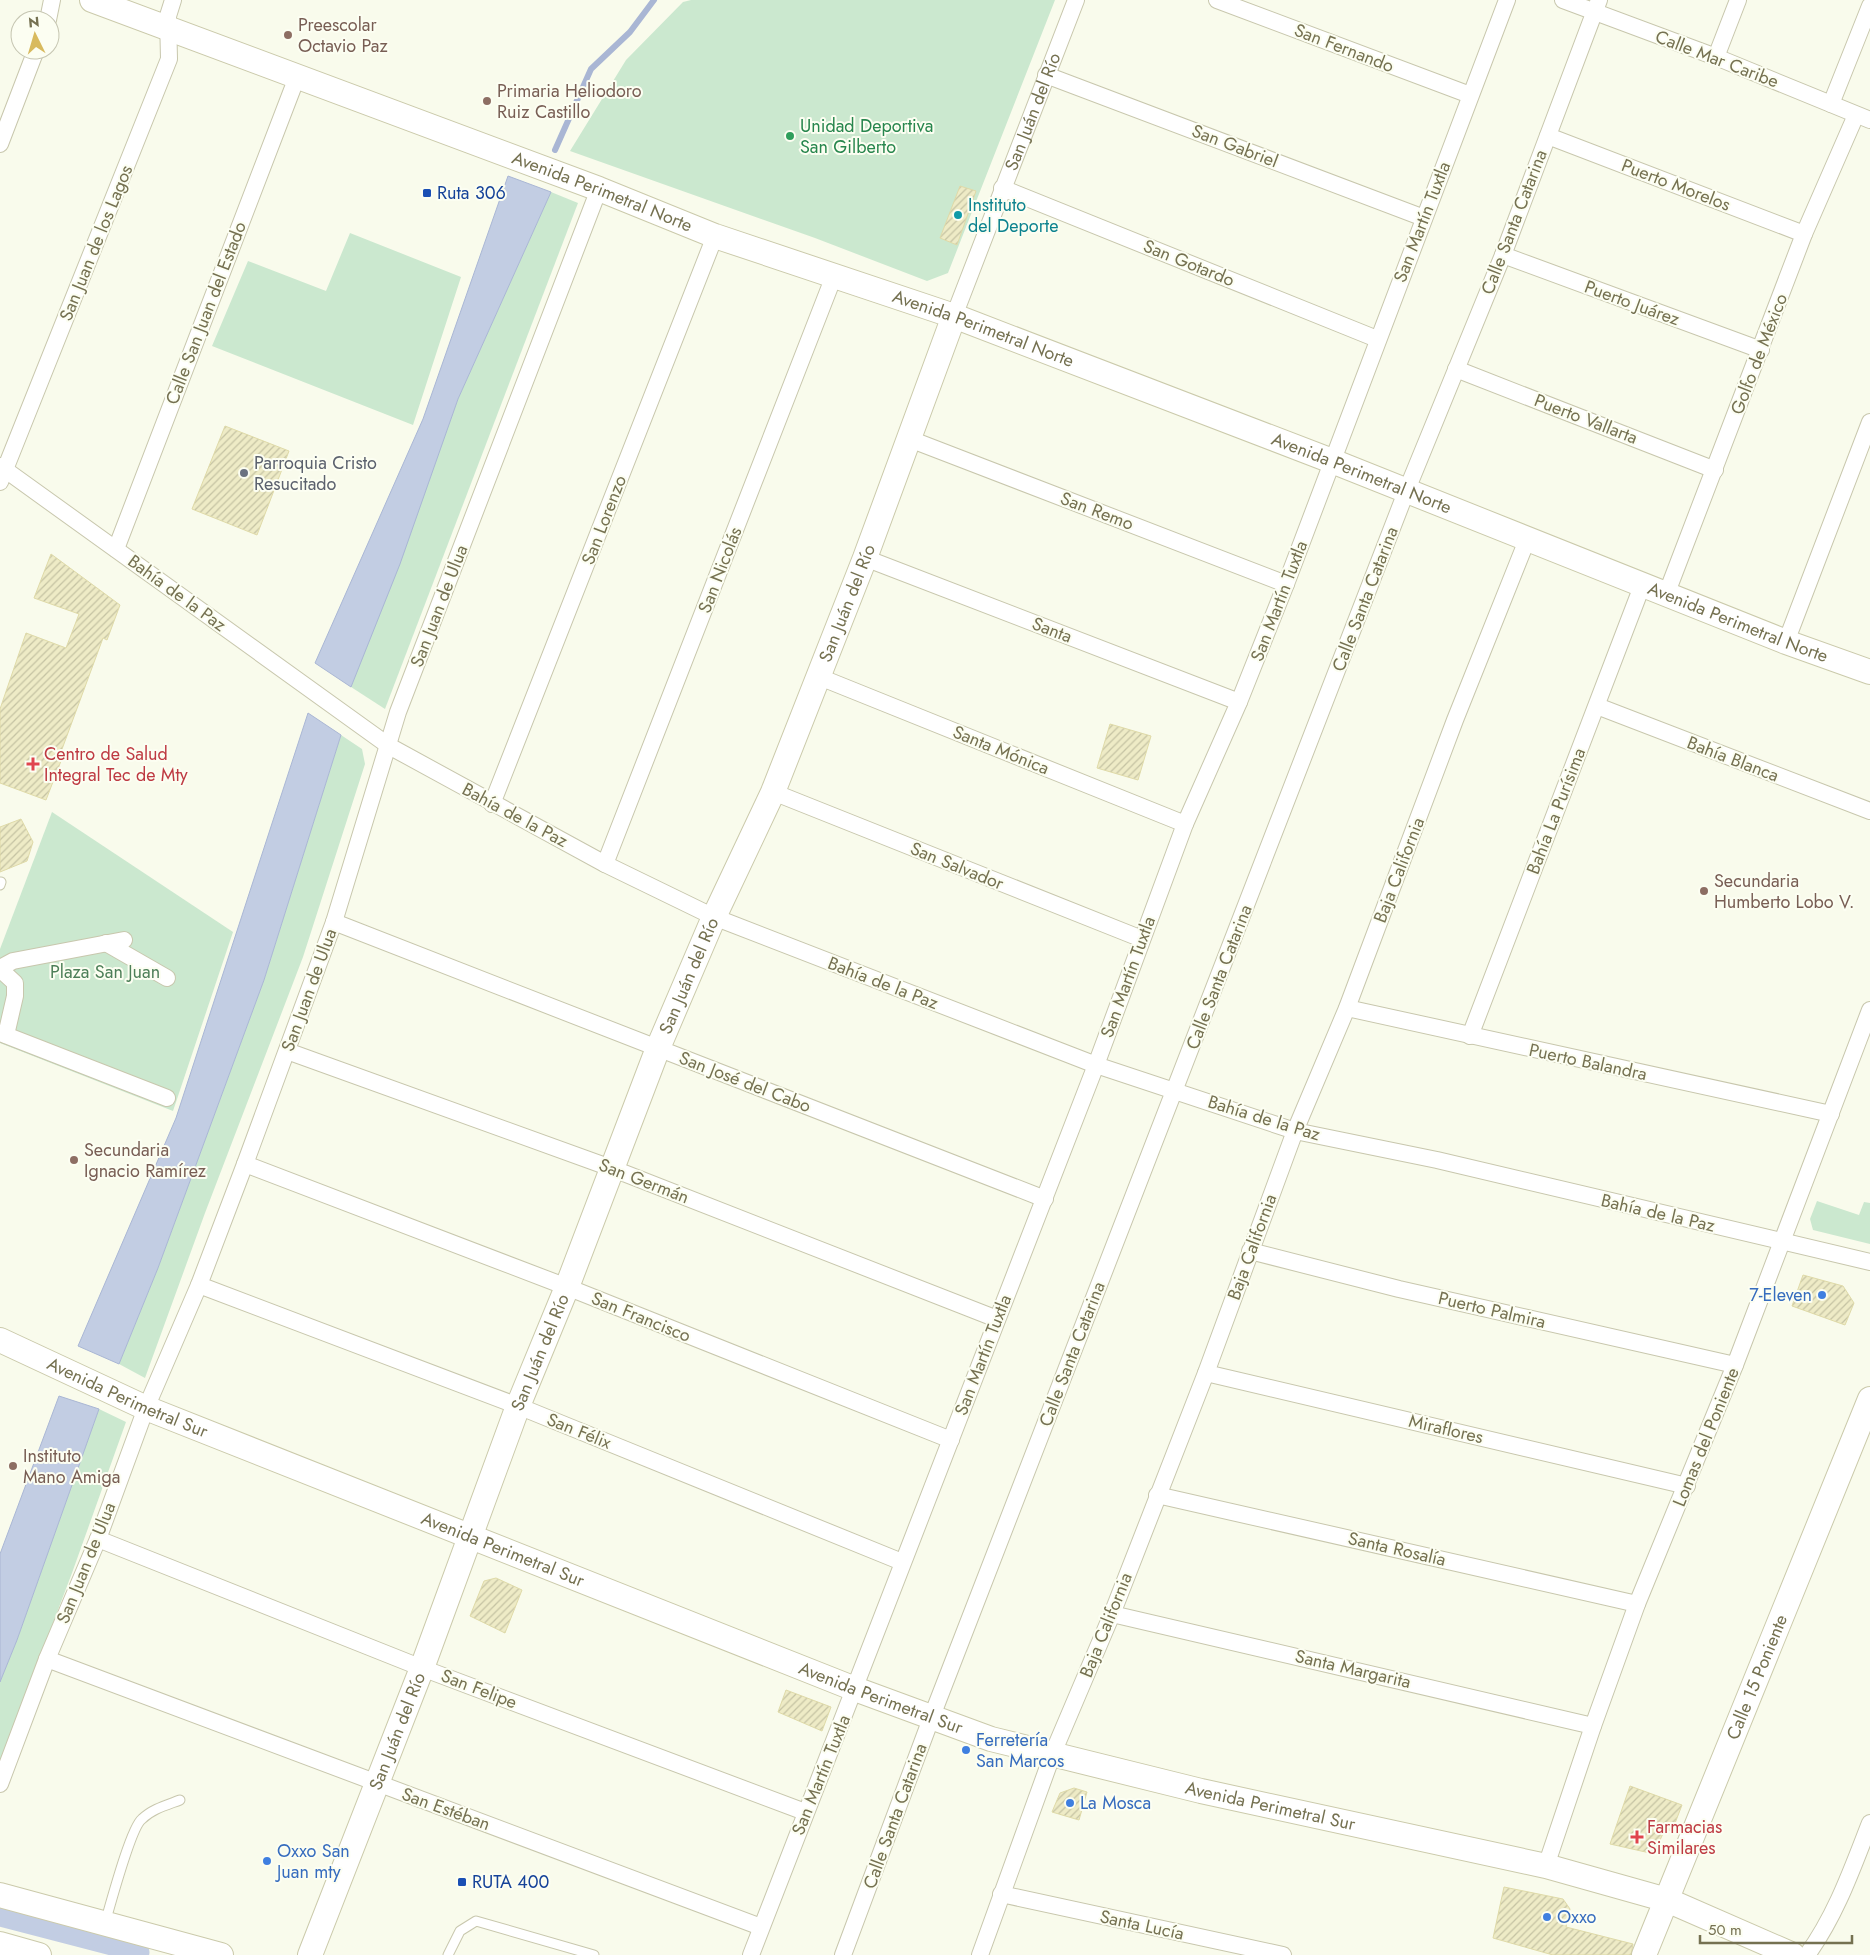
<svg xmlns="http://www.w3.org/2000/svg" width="1870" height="1955" font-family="Jost,sans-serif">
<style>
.green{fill:#cbe8cf}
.water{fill:#c2cde3;stroke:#a9b6d4}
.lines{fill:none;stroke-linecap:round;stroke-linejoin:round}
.stream{stroke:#a9b6d4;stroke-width:6}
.canal{stroke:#c2cde3;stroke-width:21}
.building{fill:url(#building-hatch);stroke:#dfdaa8}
.lane-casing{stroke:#c8c7ad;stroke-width:11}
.street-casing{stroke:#c8c7ad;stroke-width:18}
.secondary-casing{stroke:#cbcaab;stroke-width:26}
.lane{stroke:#fff;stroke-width:9}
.street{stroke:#fff;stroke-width:16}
.secondary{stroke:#fff;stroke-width:24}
.education-dot{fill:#8d6e63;stroke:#fcfef2;stroke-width:2}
.leisure-dot{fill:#2e9e5b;stroke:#fcfef2;stroke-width:2}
.transit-dot{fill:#1a4fb4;stroke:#fcfef2;stroke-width:2}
.culture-dot{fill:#0f9aa8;stroke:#fcfef2;stroke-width:2}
.worship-dot{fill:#6b7280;stroke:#fcfef2;stroke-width:2}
.health-dot{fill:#e0444e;stroke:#fcfef2;stroke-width:2}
.shop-dot{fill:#3f7fe0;stroke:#fcfef2;stroke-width:2}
.labels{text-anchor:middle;stroke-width:4;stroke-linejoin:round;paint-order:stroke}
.education-label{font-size:18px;fill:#785e54;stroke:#fcfef2;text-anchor:start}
.street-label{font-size:18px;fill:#757151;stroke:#fcfef2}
.leisure-label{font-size:18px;fill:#27864d;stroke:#fcfef2;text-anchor:start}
.transit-label{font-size:18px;fill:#164399;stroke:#fcfef2;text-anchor:start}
.culture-label{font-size:18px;fill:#0d838f;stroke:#fcfef2;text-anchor:start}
.worship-label{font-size:18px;fill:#5b616d;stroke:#fcfef2;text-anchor:start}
.health-label{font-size:18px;fill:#be3a42;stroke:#fcfef2;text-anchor:start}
.park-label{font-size:18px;fill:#4d7f58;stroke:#fcfef2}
.shop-label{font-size:18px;fill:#366cbe;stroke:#fcfef2;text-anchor:start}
</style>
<defs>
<pattern id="building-hatch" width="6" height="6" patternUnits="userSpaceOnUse" patternTransform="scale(1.25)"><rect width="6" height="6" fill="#eeebc6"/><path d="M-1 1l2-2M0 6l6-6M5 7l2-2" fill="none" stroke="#c5c3a3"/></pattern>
</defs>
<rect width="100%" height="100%" fill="#f9fbec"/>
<g class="green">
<polygon points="691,0 1055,0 948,273 927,281 815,238 570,151 626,60 683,2"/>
<polygon points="551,192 578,203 385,709 351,687 458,399"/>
<polygon points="350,233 461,277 413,425 212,346 248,261 326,291"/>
<polygon points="341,735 362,749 365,764 303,957 205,1213 145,1378 119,1364 158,1268 264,980"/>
<polygon points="52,812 233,932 173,1111 0,1043 0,949"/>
<polygon points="1817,1201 1859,1215 1864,1202 1870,1203 1870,1244 1813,1230 1810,1219"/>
<polygon points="99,1409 126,1422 72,1573 0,1762 0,1682 17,1640"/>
</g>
<g class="water">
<polygon points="508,176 551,192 458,399 400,564 351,687 315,663 423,419"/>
<polygon points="308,713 341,735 264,980 158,1268 119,1364 78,1346 176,1118"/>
<polygon points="59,1396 99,1409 17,1640 0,1682 0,1554"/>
</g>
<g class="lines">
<polyline class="stream" points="555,150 591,69 630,32 654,0"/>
<polyline class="canal" points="0,1916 139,1952"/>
</g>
<g class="building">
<polygon points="960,186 976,191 957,245 940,238"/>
<polygon points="225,426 289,451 257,535 192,509"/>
<polygon points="51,554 120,605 107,640 103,638 58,760 61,761 46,800 0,783 0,709 26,633 66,648 79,614 34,598"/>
<polygon points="1110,724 1151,736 1138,780 1097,768"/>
<polygon points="21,819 33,842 27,861 0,872 0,827"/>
<polygon points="1803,1275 1843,1286 1854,1303 1845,1325 1792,1306"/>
<polygon points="496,1578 522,1590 505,1633 470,1616 484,1581"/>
<polygon points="786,1690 831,1707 822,1731 778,1712"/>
<polygon points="1630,1786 1682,1805 1672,1831 1665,1829 1656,1849 1650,1853 1610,1844"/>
<polygon points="1074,1788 1087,1792 1079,1820 1052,1812 1060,1793"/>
<polygon points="1504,1887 1563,1899 1570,1909 1566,1927 1633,1944 1631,1955 1553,1955 1493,1938"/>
</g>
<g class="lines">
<defs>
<g id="lane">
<polyline points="0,885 1,882"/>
<path d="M105,1923c5,-17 26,-96 37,-104 10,-10 25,-14 38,-19"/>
<polyline points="448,1955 460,1931 476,1921 594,1955"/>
</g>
<g id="street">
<polyline points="1217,0 1470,95"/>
<polyline points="1563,0 1716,57 1870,120"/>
<polyline points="48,20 52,0"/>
<polyline points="1716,57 1738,0"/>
<polyline points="1046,75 1424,218"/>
<polyline points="1831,104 1870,6"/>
<polyline points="1548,136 1804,234"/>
<polyline points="0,144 36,50"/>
<polyline points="1002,188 1377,339"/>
<polyline points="1503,255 1761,350"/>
<path id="s1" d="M954,316l122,-316"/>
<polyline points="1456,369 1715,470"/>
<polyline points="907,438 1286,584"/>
<polyline points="0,466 389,746 605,864 714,917 1096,1065 1295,1131 1437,1160 1870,1262"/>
<polyline points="0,482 169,59 168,16 173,0"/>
<polyline points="116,549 297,77"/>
<polyline points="865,558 1239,702"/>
<polyline points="1666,595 1804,234 1856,115"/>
<polyline points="1786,642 1870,422"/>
<polyline points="817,676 1185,824"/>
<polyline points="1597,706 1870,811"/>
<polyline points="773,792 1142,939"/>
<polyline points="492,804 715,236"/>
<polyline points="605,864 834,276"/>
<polyline points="334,922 1045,1199"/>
<polyline points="106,943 167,978"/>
<polyline points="0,968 13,961 124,940"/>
<polyline points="0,969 15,983 15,996 6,1035"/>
<polyline points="1347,1008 1831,1114"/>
<polyline points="0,1033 167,1098"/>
<polyline points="1470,1036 1642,586"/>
<polyline points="287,1051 611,1168 997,1319"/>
<polyline points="245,1164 567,1287 951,1440"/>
<polyline points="1250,1251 1399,1289 1735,1365"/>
<polyline points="199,1285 518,1406 902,1562"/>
<polyline points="1206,1373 1687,1486"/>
<polyline points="1157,1495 1637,1604"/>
<polyline points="98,1539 422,1668 805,1812"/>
<polyline points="1112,1614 1593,1726"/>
<polyline points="47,1659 761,1927"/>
<polyline points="0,1784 47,1659 98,1539 146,1408 199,1285 245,1164 334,922 398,712 599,189"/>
<polyline points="1546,1866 1593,1726 1637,1604 1735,1365 1870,1010"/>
<polyline points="1001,1894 1283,1955"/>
<polyline points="751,1955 1096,1065 1185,824 1239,702 1286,584 1507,0"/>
<polyline points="843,1955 932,1716 1406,492 1503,255 1599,0"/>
<polyline points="980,1955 1053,1753 1112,1614 1206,1373 1295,1131 1347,1008 1455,720 1527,540"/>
<path d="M1807,1955c29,-40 45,-86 63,-132"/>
</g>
<g id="secondary">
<path id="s2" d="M92,0l507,189 116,47 239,80 378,145 454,181 84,30"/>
<path id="s3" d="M0,1340l146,68 709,281 136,50 210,52 345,75 121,34 126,55"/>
<polyline points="0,1895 221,1955"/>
<polyline points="0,1944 39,1955"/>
<path id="s4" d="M310,1955l112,-287 96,-262 49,-119 91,-239 56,-131 59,-125 92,-234 89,-242"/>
<path id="s5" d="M1644,1955l226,-556"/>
</g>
</defs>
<use href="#lane" class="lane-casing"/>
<use href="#street" class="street-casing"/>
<use href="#secondary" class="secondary-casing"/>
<use href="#lane" class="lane"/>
<use href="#street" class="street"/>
<use href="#secondary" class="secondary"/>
</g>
<g class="education-dot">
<circle cx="288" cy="35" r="5"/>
<circle cx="487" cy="101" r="5"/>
<circle cx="1704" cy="891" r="5"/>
<circle cx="74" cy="1160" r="5"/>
<circle cx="13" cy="1466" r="5"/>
</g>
<circle class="leisure-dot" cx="790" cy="136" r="5"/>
<g class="transit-dot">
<rect x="422" y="188" width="10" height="10" rx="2.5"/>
<rect x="457" y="1877" width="10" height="10" rx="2.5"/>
</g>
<circle class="culture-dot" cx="958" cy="215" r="5"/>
<circle class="worship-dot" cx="244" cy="473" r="5"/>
<g class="health-dot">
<path d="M30.5 756.5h5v5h5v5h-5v5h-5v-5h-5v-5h5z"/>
<path d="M1634.5 1829.5h5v5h5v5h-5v5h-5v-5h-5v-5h5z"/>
</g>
<g class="shop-dot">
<circle cx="1822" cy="1295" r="5"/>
<circle cx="966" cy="1750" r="5"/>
<circle cx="1070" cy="1803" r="5"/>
<circle cx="267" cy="1861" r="5"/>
<circle cx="1547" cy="1917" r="5"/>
</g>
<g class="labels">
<g class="education-label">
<text x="298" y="31">Preescolar<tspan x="298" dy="21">Octavio Paz</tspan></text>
<text x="497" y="97">Primaria Heliodoro<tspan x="497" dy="21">Ruiz Castillo</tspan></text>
<text x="1714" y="887">Secundaria<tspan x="1714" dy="21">Humberto Lobo V.</tspan></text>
<text x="84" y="1156">Secundaria<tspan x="84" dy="21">Ignacio Ramírez</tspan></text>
<text x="23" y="1462">Instituto<tspan x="23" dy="21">Mano Amiga</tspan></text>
</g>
<g class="street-label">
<text transform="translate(1344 48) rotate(21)" y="6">San Fernando</text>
<text transform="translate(1717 59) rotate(21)" y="6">Calle Mar Caribe</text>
<text dy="6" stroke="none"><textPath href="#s1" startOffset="219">San Juán del Río</textPath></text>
<text transform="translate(1235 146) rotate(21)" y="6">San Gabriel</text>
<text transform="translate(1676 185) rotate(21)" y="6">Puerto Morelos</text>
<text dy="6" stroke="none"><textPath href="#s2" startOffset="545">Avenida Perimetral Norte</textPath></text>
<text transform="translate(1422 222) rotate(-69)" y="6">San Martín Tuxtla</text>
<text transform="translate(1514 222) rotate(-69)" y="6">Calle Santa Catarina</text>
<text transform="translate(96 243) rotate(-68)" y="6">San Juan de los Lagos</text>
<text transform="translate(1189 263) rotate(22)" y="6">San Gotardo</text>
<text transform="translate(1632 303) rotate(20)" y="6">Puerto Juárez</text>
<text transform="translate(206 313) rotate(-69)" y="6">Calle San Juan del Estado</text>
<text dy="6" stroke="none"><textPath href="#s2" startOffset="950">Avenida Perimetral Norte</textPath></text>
<text transform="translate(1759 354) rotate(-69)" y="6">Golfo de México</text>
<text transform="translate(1586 419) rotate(21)" y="6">Puerto Vallarta</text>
<text dy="6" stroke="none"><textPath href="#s2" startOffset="1355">Avenida Perimetral Norte</textPath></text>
<text transform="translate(1097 511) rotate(21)" y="6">San Remo</text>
<text transform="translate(604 520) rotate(-69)" y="6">San Lorenzo</text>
<text transform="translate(720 570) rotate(-69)" y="6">San Nicolás</text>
<text transform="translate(177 593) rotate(36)" y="6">Bahía de la Paz</text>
<text transform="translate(1365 599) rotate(-69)" y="6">Calle Santa Catarina</text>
<text transform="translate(1279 601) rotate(-69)" y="6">San Martín Tuxtla</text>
<text dy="6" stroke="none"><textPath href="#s4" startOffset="1455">San Juán del Río</textPath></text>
<text transform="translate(439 606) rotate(-69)" y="6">San Juan de Ulua</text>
<text dy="6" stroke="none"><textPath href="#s2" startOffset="1760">Avenida Perimetral Norte</textPath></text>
<text transform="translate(1052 630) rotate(21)" y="6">Santa</text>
<text transform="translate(1001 750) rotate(22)" y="6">Santa Mónica</text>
<text transform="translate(1733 759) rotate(21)" y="6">Bahía Blanca</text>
<text transform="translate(1556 811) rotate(-69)" y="6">Bahía La Purísima</text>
<text transform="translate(515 815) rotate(28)" y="6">Bahía de la Paz</text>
<text transform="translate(957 866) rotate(22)" y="6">San Salvador</text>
<text transform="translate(1399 870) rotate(-69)" y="6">Baja California</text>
<text dy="6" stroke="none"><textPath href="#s4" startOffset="1050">San Juán del Río</textPath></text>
<text transform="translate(1128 977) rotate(-70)" y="6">San Martín Tuxtla</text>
<text transform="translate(1219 977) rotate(-69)" y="6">Calle Santa Catarina</text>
<text transform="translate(883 983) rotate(21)" y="6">Bahía de la Paz</text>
<text transform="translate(309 990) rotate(-70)" y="6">San Juan de Ulua</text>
<text transform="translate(1588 1062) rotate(12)" y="6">Puerto Balandra</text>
<text transform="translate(745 1082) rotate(21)" y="6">San José del Cabo</text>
<text transform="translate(1264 1118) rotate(17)" y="6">Bahía de la Paz</text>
<text transform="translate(644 1181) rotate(21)" y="6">San Germán</text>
<text transform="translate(1658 1213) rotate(13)" y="6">Bahía de la Paz</text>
<text transform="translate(1252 1247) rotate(-70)" y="6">Baja California</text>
<text transform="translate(1492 1310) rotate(13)" y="6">Puerto Palmira</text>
<text transform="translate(641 1317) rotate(22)" y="6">San Francisco</text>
<text dy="6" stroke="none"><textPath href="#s4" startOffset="645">San Juán del Río</textPath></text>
<text transform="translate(1072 1354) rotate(-69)" y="6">Calle Santa Catarina</text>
<text transform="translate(983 1355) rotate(-69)" y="6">San Martín Tuxtla</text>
<text dy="6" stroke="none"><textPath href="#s3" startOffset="140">Avenida Perimetral Sur</textPath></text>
<text transform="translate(1446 1429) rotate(13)" y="6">Miraflores</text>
<text transform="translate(579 1431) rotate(22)" y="6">San Félix</text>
<text transform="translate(1706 1437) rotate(-68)" y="6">Lomas del Poniente</text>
<text dy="6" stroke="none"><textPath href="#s3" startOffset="545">Avenida Perimetral Sur</textPath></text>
<text transform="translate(1397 1549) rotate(13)" y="6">Santa Rosalía</text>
<text transform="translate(86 1563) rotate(-68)" y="6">San Juan de Ulua</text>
<text transform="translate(1106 1625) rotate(-68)" y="6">Baja California</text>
<text transform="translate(1353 1669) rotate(13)" y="6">Santa Margarita</text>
<text dy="6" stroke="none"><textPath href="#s5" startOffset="300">Calle 15 Poniente</textPath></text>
<text transform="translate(479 1689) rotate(21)" y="6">San Felipe</text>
<text dy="6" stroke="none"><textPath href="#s3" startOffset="951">Avenida Perimetral Sur</textPath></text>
<text dy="6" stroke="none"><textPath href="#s4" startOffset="240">San Juán del Río</textPath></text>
<text transform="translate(821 1775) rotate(-68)" y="6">San Martín Tuxtla</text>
<text dy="6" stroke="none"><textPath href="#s3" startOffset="1356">Avenida Perimetral Sur</textPath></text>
<text transform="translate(446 1809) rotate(20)" y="6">San Estéban</text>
<text transform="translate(895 1816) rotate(-70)" y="6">Calle Santa Catarina</text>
<text transform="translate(1142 1925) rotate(12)" y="6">Santa Lucía</text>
</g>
<g class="leisure-label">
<text x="800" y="132">Unidad Deportiva<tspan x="800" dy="21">San Gilberto</tspan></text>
</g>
<g class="transit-label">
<text x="437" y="199">Ruta 306</text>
<text x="472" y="1888">RUTA 400</text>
</g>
<g class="culture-label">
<text x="968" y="211">Instituto<tspan x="968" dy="21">del Deporte</tspan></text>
</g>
<g class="worship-label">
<text x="254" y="469">Parroquia Cristo<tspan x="254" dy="21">Resucitado</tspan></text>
</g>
<g class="health-label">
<text x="44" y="760">Centro de Salud<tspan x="44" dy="21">Integral Tec de Mty</tspan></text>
<text x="1647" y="1833">Farmacias<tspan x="1647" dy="21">Similares</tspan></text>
</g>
<g class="park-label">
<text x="105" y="978">Plaza San Juan</text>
</g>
<g class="shop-label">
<text x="1812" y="1301" text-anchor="end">7-Eleven</text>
<text x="976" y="1746">Ferretería<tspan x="976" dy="21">San Marcos</tspan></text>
<text x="1080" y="1809">La Mosca</text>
<text x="277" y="1857">Oxxo San<tspan x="277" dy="21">Juan mty</tspan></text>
<text x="1557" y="1923">Oxxo</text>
</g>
</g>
<g transform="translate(35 35) rotate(355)"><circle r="24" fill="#fcfef2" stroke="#c6c6b2"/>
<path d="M0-4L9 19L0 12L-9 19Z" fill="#d8ba5e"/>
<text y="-8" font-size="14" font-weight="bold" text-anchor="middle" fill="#757151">N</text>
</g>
<path d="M1700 1935v8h152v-8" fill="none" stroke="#757151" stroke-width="2.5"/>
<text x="1708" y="1935" font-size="15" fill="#757151" stroke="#fcfef2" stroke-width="4" paint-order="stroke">50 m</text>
</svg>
